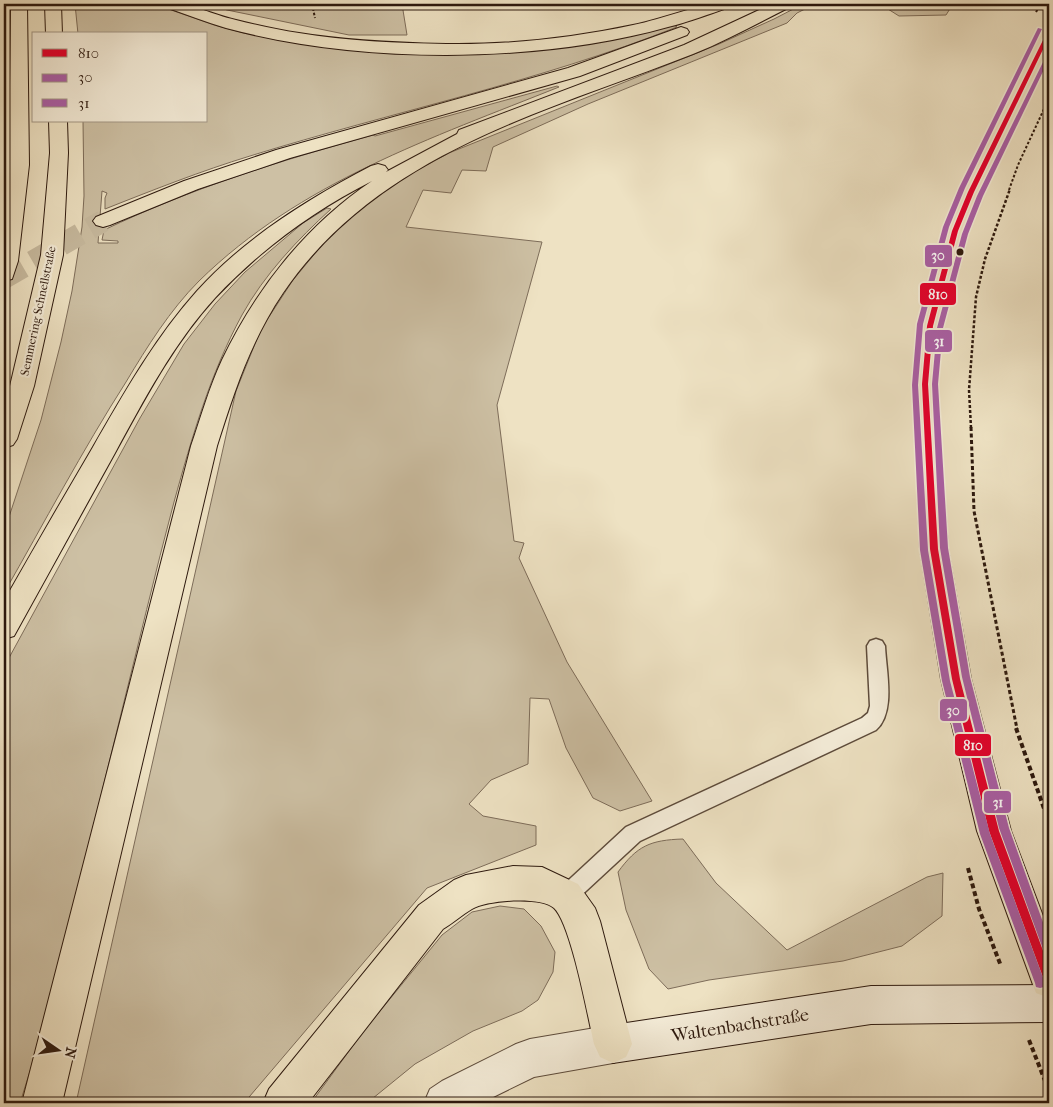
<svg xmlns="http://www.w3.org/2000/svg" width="1053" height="1107" font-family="'IM FELL French Canon',serif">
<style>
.green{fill:#cdc0a4;stroke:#7d6c59}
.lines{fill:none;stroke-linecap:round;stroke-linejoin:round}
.highway-tunnel{stroke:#c7ba9f;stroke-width:22;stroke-dasharray:22 11;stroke-linecap:butt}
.lane-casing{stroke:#5d4b3b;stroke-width:3}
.street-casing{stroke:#5d4b3b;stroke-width:2}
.secondary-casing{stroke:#2d190e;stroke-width:2}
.primary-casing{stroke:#2d190e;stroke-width:2}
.highway-casing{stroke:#2d190e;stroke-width:2}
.path-far3{stroke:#2d190e;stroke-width:2;stroke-dasharray:2.5 2;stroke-linecap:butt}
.path-far2{stroke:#2d190e;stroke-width:2.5;stroke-dasharray:3 2;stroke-linecap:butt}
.path-far1{stroke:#2d190e;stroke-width:3;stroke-dasharray:4 2.5;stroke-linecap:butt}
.path{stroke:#2d190e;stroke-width:4;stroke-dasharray:5 3;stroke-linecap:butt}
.lane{fill:#f4ecd8;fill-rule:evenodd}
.street{fill:#f4ecd8;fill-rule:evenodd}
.secondary{fill:#f4ecd8;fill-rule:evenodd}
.primary{fill:#eee2c3;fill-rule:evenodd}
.highway{fill:#eee2c3;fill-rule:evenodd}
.bus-1-casing{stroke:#f4ecd8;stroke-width:3}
.bus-2-casing{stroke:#f4ecd8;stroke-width:3}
.bus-3-casing{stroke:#f4ecd8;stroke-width:3}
.bus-1{fill:#e4002b;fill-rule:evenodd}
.bus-2{fill:#aa5fa6;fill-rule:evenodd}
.bus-3{fill:#aa5fa6;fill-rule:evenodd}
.bus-dot{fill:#2d190e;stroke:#f4ecd8;stroke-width:2}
.labels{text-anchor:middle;stroke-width:4.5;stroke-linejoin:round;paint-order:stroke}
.far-street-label{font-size:12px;fill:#2d190e;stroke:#f4ecd8}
.near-street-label{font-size:18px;fill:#2d190e;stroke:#f4ecd8}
.line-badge{stroke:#f4ecd8;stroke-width:2}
.badge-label{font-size:14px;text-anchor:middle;font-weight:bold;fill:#fff}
</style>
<rect width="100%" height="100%" fill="#eee2c3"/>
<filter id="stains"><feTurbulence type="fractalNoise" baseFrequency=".004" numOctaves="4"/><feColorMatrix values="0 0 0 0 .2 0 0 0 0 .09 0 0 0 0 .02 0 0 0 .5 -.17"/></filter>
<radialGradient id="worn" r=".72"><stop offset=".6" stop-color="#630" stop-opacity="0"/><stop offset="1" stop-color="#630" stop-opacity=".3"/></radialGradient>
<g class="green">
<path d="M75,4h79l60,21 30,8 81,14 273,-5 76,-17 3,2c-139,55 -285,85 -427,129 -49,15 -97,34 -145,53v-11l2,-5 -5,-2 -4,52h20v-2l-16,-1 2,-10c88,-42 175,-69 269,-95l2,1 182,-50 2,1c-127,51 -259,95 -360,194 -29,29 -52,66 -73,101 -44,69 -82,141 -122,211v-61l37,-112 20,-78 11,-51 10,-64 2,-31 -1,-75h123v-87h-128z"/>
<polygon points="209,4 402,4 407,35 349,35 227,10"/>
<polygon points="803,4 815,4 797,13 787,23 588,104 493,147 486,171 462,170 451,193 423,190 406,227 542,242 497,405 514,541 524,543 519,558 567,662 652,801 620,811 593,798 566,748 549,699 530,698 528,764 491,780 469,804 483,816 536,826 536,845 427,888 244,1103 76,1103 236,391 261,329 293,280 332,233 365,205 402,178 449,153 719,44 774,19"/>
<polygon points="880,4 953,4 946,15 899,16"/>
<path d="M327,208l4,1c-33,30 -67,66 -89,106 -32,59 -50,122 -68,187 -19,71 -36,144 -54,216 -28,117 -59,234 -89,350l-11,35h-16v-436l136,-249 44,-74 31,-40 30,-32 58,-49z"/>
<path d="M683,839l33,44 71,67 140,-73 16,-4 -1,43 -40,30 -59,15 -134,19 -41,9 -19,-20 -23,-59 -8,-38c19,-26 32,-32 65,-33z"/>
<polygon points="500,906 524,909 541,926 555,952 553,972 538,1000 522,1011 473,1031 415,1064 367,1103 311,1103 363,1032 442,935 472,912"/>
</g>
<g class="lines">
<polyline class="highway-tunnel" points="4,278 103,221"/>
<defs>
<path id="lane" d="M876,639l6,2 3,5c1,25 11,66 -9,84l-236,111 -67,62 -7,3 -7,-3 -3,-7 3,-7 67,-62 236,-109 6,-5 2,-7 -3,-60 3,-5z"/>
<polygon id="street" points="613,1025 626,1031 632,1044 626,1057 613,1063 534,1077 481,1103 424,1103 430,1089 442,1081 516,1044 530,1039"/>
<polygon id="secondary" points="871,986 1049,985 1049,1022 871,1024 613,1063 600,1057 594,1044 600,1031 613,1025"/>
<polygon id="primary" points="1049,28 1049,49 981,192 965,231 941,326 937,384 948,549 971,679 1011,831 1049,932 1049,998 1036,993 977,831 941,679 920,549 913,384 919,326 945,231 961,192 1041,33 1043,30"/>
<g id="highway">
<polygon points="11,4 27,4 29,165 18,261 12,279 4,281 4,207 9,165"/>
<polygon points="45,4 61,4 62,34 46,34"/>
<path d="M163,4c29,-2 46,10 73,16 20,5 42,10 63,13 48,8 98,10 147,11 62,1 126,-6 187,-19 32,-6 67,-23 99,-21l-2,3c-21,7 -41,15 -62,20 -132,37 -309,37 -442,1 -20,-6 -40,-14 -61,-21z"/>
<path d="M772,4h20l-2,3c-32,16 -64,34 -97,47 -148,58 -315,99 -410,239 -32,47 -49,99 -66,153l-155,657h-40l169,-657c10,-29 18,-58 31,-86 34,-71 84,-135 150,-179 -59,30 -112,69 -157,117 -42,46 -71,102 -100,155 -34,61 -67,122 -101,183l-10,3v-38c29,-51 59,-103 89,-154 31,-54 62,-109 104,-156 49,-54 111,-92 174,-125l7,-2 7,2 3,4 -2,2 71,-38 2,-4 225,-85z"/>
<polygon points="681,27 687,29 689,32 687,35 580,76 290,158 198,189 110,225 103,227 96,225 93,221 96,217 184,181 276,150 568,68"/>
<polygon points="49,121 67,121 68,153 63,255 34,386 17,439 13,445 4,448 4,404 10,386 41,255 50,153"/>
<path d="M513,866l29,1 36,17 17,24 5,13 32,123 -6,13 -13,6 -13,-6 -6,-13c-6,-27 -23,-120 -40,-136 -14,-12 -67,-8 -82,1 -10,6 -19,14 -29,20l-135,174h-45l6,-14 150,-184 35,-25 12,-5z"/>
</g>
</defs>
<use href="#lane" class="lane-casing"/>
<use href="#street" class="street-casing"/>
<use href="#secondary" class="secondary-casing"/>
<use href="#primary" class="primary-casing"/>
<use href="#highway" class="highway-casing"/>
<g class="path-far3">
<polyline points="312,4 315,18"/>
<polyline points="1036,12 1041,4"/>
<polyline points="1009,190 1018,165 1044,109"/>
</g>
<polyline class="path-far2" points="971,428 969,390 976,297 985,259 1010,189"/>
<polyline class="path-far1" points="971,427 974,511 1017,729"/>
<g class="path">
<polyline points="1016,728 1049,823"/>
<polyline points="968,868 979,909 1001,966"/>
<polyline points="1029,1040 1049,1091"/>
</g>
<use href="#lane" class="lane"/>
<use href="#street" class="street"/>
<use href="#secondary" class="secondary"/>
<use href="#primary" class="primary"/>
<use href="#highway" class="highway"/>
<defs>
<polygon id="bus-1" points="1047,32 1049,32 1049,37 974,192 958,231 933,326 928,384 938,549 960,679 999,831 1049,967 1049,985 1045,984 1044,980 989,831 952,679 930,549 922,384 927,326 952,231 968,192"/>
<polygon id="bus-2" points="1038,28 1042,29 965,188 949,227 923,324 918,385 928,550 950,681 990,834 1045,983 1044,987 1040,988 1036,987 1035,983 980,834 942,681 920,550 912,385 917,324 943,227 959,188"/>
<polygon id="bus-3" points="1047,54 1049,54 1049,59 983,196 968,234 943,328 938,384 948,548 970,677 1009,828 1049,939 1049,957 1046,955 1044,952 999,828 962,677 940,548 932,384 937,328 962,234 977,196"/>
</defs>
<use href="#bus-1" class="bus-1-casing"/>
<use href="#bus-2" class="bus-2-casing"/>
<use href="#bus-3" class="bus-3-casing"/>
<use href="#bus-1" class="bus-1"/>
<use href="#bus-2" class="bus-2"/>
<use href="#bus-3" class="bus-3"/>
</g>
<circle class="bus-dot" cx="960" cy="252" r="4.5"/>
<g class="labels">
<g class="far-street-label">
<text transform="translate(38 311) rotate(-78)" y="4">Semmering Schnellstraße</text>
</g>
<g class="near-street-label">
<text transform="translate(740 1025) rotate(-9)" y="6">Waltenbachstraße</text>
</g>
</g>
<g class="line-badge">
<rect x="924" y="244" width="29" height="24" rx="5" fill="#aa5fa6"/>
<rect x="919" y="282" width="38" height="24" rx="5" fill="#e4002b"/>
<rect x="924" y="329" width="29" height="24" rx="5" fill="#aa5fa6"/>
<rect x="939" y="698" width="29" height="24" rx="5" fill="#aa5fa6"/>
<rect x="954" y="733" width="38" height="24" rx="5" fill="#e4002b"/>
<rect x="983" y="790" width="29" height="24" rx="5" fill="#aa5fa6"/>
</g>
<g class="badge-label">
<text x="938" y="260">30</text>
<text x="938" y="299">810</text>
<text x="939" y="346">31</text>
<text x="953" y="715">30</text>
<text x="973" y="750">810</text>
<text x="998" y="807">31</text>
</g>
<rect width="1053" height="1107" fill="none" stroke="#eee2c3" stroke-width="20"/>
<rect x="5" y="5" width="1043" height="1097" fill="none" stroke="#2d190e" stroke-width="2.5"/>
<rect x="10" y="10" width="1033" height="1087" fill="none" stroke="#2d190e"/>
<rect x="32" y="32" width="175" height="90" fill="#f4ecd8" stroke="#a49887"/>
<rect x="42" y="49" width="25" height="8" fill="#e4002b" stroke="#a49887"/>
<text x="78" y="58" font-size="15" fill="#2d190e">810</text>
<rect x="42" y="74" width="25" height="8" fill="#aa5fa6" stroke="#a49887"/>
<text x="78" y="82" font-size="15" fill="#2d190e">30</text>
<rect x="42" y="99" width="25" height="8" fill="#aa5fa6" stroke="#a49887"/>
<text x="78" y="108" font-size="15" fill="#2d190e">31</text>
<g transform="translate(58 1050) rotate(103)" stroke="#f4ecd8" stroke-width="4" paint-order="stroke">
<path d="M0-4L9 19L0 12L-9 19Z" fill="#2d190e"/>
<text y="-8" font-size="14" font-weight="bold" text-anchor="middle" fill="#2d190e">N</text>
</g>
<rect width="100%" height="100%" filter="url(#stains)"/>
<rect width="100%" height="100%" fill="url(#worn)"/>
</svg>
